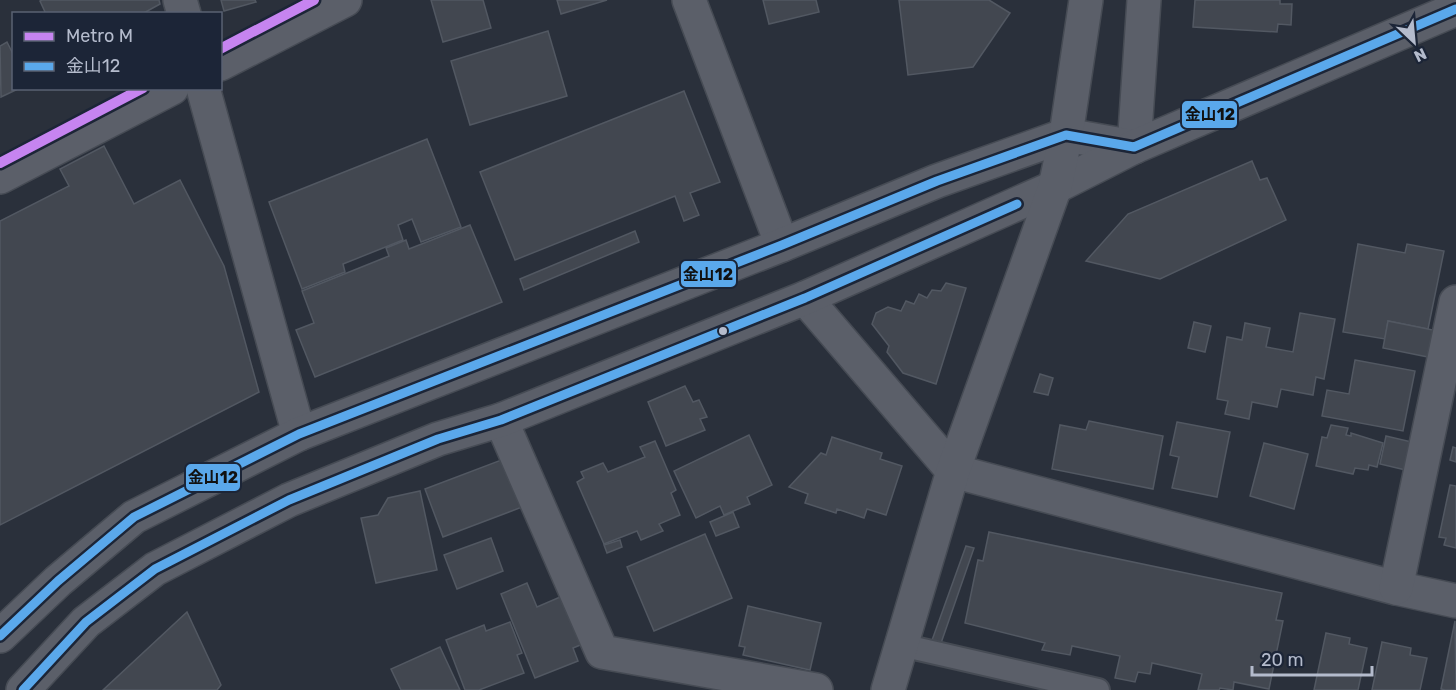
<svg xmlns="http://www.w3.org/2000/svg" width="1456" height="690" font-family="Rubik,'Noto Sans JP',sans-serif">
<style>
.building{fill:#424750;stroke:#525862;stroke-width:1.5}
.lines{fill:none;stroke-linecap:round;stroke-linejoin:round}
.service-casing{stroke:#464b54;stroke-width:26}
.minor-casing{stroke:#464b54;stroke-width:36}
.tertiary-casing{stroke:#464b54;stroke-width:36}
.service{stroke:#5b5f69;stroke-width:22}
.minor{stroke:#5b5f69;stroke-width:33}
.tertiary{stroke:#5b5f69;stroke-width:33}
.bus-1-casing{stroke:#1c2537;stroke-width:14}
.bus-1{stroke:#5aa8eb;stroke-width:9}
.metro-1-casing{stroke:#1c2537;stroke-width:15}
.metro-1{stroke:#c684f0;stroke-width:10}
.bus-dot{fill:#b4bbcc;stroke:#1c2537;stroke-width:2}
.line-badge{stroke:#1c2537;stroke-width:2}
.pale-badge-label{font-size:16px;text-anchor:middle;font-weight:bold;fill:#111}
</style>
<rect width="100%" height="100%" fill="#2a303b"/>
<g class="building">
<polygon points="42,0 159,0 160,4 142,14 46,14 40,1"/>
<polygon points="221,0 255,0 256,2 224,11"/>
<polygon points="431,0 483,0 491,28 443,42"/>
<polygon points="557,0 607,0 561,14"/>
<polygon points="763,0 816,0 819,12 769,24"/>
<polygon points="899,0 989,0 1010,13 973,67 908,75"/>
<polygon points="1195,0 1280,0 1280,4 1292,4 1291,25 1278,24 1277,32 1193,27"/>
<polygon points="548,31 567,96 470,125 451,61"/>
<polygon points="7,42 14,56 14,88 20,88 1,97 0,46"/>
<polygon points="684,91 720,182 690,193 699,215 684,221 675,196 515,260 480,172"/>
<polygon points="427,139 461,227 421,242 412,219 398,225 403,240 343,264 345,272 302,289 269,202"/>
<polygon points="104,146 134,204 180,180 224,266 259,392 0,525 0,221 69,186 60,169"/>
<polygon points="1252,161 1260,180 1267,178 1286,220 1160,279 1086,261 1128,214"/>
<polygon points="470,225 502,302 315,377 296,330 314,323 302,291 389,256 386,248 406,240 409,249"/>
<polygon points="635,231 639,242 524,290 520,279"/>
<polygon points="1358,244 1405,253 1407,244 1444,251 1428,329 1388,321 1385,339 1343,332"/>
<polygon points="946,283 966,288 936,384 903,373 887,352 889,346 872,324 876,313 888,307 901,311 906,301 914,304 919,294 927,298 932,290 941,291"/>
<polygon points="1300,313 1335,319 1324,379 1316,377 1313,395 1281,389 1277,407 1252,402 1249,419 1225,414 1228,401 1217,399 1227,337 1242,340 1245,323 1270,328 1266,347 1293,352"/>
<polygon points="1388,321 1438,331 1433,358 1383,348"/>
<polygon points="1194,322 1211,326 1205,352 1188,348"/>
<polygon points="1355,360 1415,371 1403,431 1322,416 1327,390 1349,394"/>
<polygon points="1040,374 1053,378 1048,395 1034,392"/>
<polygon points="685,386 693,402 699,400 707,417 700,419 705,430 666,446 648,402"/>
<polygon points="1089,421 1163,436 1153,489 1052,469 1060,425 1086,430"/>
<polygon points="1177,422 1230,432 1217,497 1172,488 1179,457 1170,455"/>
<polygon points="1331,425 1348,428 1346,435 1351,436 1351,433 1383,443 1377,467 1369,465 1368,470 1355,468 1353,474 1316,466 1322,437 1327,438"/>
<polygon points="749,435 772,485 747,497 750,504 724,515 720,506 696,518 674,471"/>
<polygon points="1386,436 1416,443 1410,471 1380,464"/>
<polygon points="832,437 882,453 880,459 902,466 886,515 867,509 864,518 837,509 836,513 805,503 808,494 789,487 821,453 826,455"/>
<polygon points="655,441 676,490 671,493 680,515 659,524 663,531 641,540 637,531 604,544 577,482 584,478 581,472 603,463 608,472 645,457 640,447"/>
<polygon points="1264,443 1308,454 1294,509 1250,496"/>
<polygon points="1453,447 1456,448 1456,462 1450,460"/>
<polygon points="512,456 530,504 443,537 425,489"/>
<polygon points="1450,485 1456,486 1456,548 1444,545 1446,538 1439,537"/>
<polygon points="420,491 437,570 376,583 361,518 378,515 388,498"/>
<polygon points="733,512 739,527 716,536 710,522"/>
<polygon points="989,532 1282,593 1276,620 1283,621 1269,689 1234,682 1233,690 1220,688 1219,690 1198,690 1202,674 1152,663 1150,674 1138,672 1135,682 1115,678 1120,656 1072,646 1070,655 1042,650 1045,643 965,623 978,560 983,561"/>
<polygon points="705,534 732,598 654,631 627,567"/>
<polygon points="491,538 503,571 457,589 444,555"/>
<polygon points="620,540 622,547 607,553 604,545"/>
<polygon points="966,546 974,548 940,646 931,643"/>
<polygon points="527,583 537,607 574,591 595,639 573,648 578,661 535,678 501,594"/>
<polygon points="748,606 821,623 810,670 743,655 745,647 739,646"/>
<polygon points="187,612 221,685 217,690 103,690"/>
<polygon points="1455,621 1456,690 1445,690 1441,689"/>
<polygon points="510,622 522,653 517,655 524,673 479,690 465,690 446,640 484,625 486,631"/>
<polygon points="1326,633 1350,638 1349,644 1367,648 1358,690 1314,690"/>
<polygon points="1382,642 1411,648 1410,655 1427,658 1420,690 1372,690"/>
<polygon points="440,647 460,690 401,690 391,669"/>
</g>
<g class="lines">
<defs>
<polyline id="service" points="901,645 1098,690"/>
<g id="minor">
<polyline points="180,0 184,14"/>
<polyline points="689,0 782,245"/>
<polyline points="220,64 345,0"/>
<polyline points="203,88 299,434"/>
<polyline points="0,177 172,88"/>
<polyline points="805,298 953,471 1396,588 1456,601"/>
<polyline points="501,420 602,652 816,690"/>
<polyline points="1396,588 1456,302"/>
</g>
<g id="tertiary">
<polyline points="1134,147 1144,0"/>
<polyline points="0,636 58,581 134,517 299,434 782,245 937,181 1066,135 1134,147"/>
<polyline points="23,690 86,622 155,569 289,500 438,439 501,420 805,298 1055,187 1134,147 1456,9"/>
<polyline points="888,690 953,471 1055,187 1066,135 1086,0"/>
</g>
</defs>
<use href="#service" class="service-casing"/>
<use href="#minor" class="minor-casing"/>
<use href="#tertiary" class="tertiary-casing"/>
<use href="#service" class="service"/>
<use href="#minor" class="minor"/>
<use href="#tertiary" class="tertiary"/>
<defs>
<g id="bus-1">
<polyline points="0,636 58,581 134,517 299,434 782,245 937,181 1066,135 1134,147 1456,9"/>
<polyline points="23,690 86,622 155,569 289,500 438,439 501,420 805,298 1017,204"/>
</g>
</defs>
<use href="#bus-1" class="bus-1-casing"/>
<use href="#bus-1" class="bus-1"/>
<defs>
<g id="metro-1">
<polyline points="220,49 314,0"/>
<polyline points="0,163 143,88"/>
</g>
</defs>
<use href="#metro-1" class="metro-1-casing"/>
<use href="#metro-1" class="metro-1"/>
</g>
<circle class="bus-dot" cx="723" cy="331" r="5"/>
<g class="line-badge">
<rect x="1181" y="100" width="57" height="29" rx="6" fill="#5aa8eb"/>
<rect x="680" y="260" width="57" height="28" rx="6" fill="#5aa8eb"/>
<rect x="185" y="463" width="56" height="29" rx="6" fill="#5aa8eb"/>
</g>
<g class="pale-badge-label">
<text x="1210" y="120">金山12</text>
<text x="708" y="280">金山12</text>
<text x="213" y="483">金山12</text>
</g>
<rect x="12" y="12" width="210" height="78" fill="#1c2537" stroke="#596173" stroke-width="1.5"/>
<rect x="24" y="32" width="30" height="9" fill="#c684f0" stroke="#596173" stroke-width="1.5"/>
<text x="66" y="42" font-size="18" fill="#b4bbcc">Metro M</text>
<rect x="24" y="62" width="30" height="9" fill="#5aa8eb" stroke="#596173" stroke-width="1.5"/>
<text x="66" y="72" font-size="18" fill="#b4bbcc">金山12</text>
<g transform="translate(1414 42) rotate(154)" stroke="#1c2537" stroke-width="4.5" paint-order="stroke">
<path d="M0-4.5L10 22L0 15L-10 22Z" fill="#b4bbcc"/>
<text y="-9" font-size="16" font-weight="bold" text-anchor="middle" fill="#b4bbcc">N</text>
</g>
<path d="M1252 666v9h120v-9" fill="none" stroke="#b4bbcc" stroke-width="3"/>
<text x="1261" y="666" font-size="18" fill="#b4bbcc" stroke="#1c2537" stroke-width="4.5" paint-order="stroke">20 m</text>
</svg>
